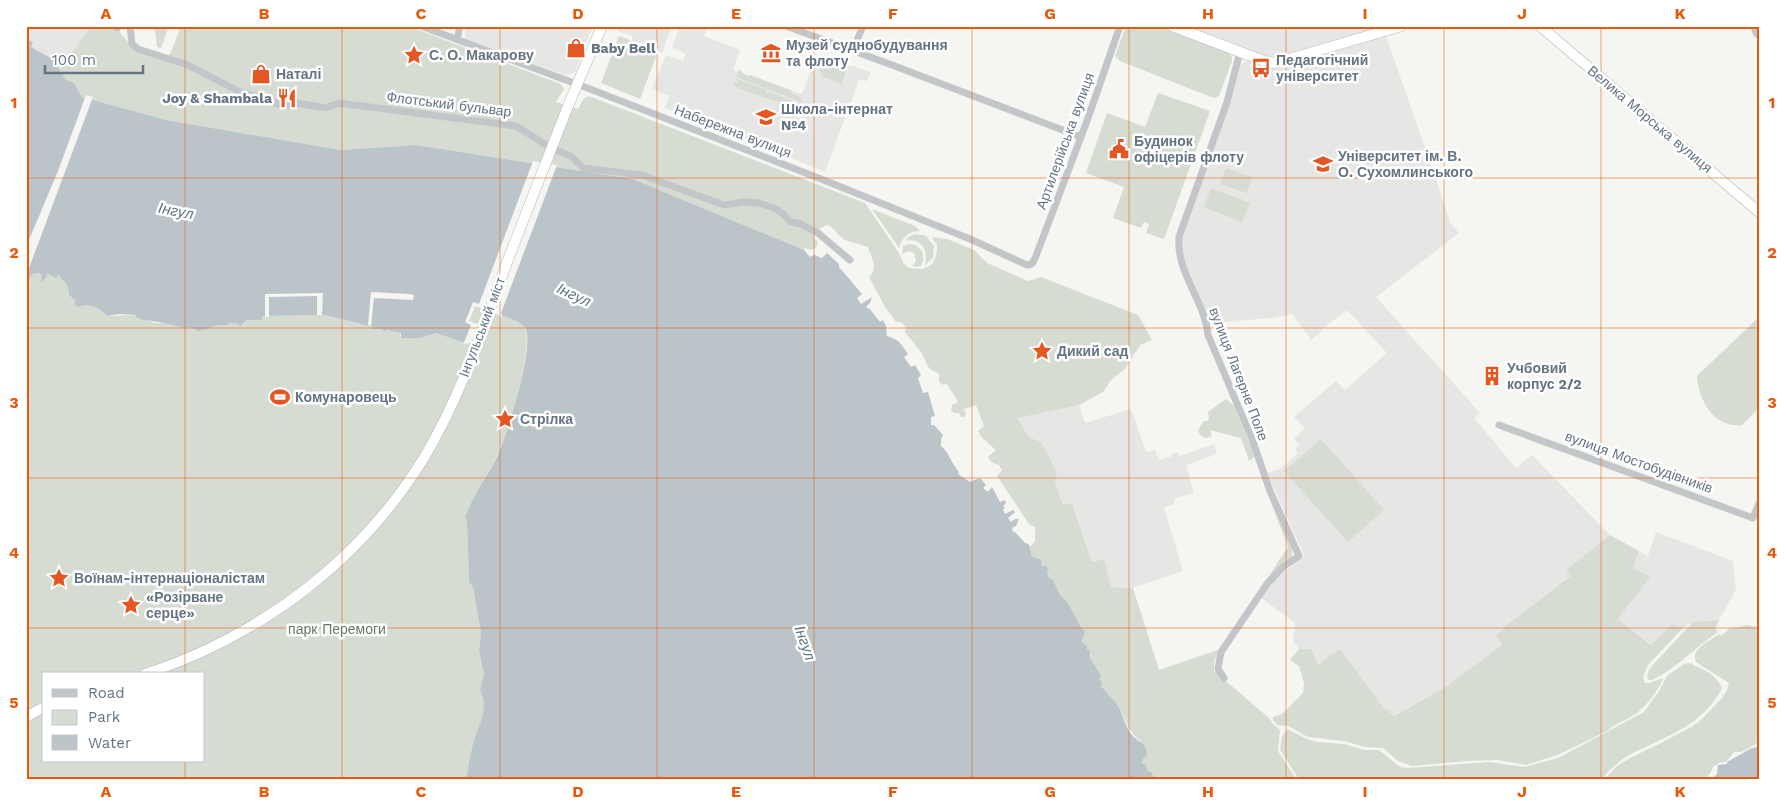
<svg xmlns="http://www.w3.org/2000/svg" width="1786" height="805" font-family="'Work Sans',sans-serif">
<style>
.built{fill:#e6e7e5}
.green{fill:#d6dcd2;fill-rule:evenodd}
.water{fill:#bac4c9}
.pier{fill:#f5f5f1}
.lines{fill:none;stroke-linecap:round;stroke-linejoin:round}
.highway-casing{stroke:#b5b8bb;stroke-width:11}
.minor{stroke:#c2c6c9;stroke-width:7}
.highway{stroke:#fff;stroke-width:10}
.highway-bridge-casing{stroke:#b5b8bb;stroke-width:11;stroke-linecap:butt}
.highway-bridge{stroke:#fff;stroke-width:10}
.grid{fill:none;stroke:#e8590c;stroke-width:1;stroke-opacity:0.55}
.labels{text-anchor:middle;stroke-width:5;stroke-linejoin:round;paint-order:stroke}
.poi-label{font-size:14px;font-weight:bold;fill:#647483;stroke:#fff;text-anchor:start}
.street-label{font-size:14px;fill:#647483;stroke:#fff}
.park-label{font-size:14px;fill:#677a63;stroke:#fff}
.water-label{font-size:15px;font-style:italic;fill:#5f7680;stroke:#fff}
.neatline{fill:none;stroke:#e8590c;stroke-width:2}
.grid-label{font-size:16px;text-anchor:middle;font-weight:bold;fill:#e8590c}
</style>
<rect width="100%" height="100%" fill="#f5f5f1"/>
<g class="built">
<polygon points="26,26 91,26 59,71 56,61 31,47 33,42 26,39"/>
<polygon points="465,26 593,26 575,72 566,75 467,40 465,39"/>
<polygon points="620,26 672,26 662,53 632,41 632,36 618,31"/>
<polygon points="680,26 708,26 704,36 740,50 733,70 802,94 817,55 871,72 867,81 859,80 825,172 749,140 665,108 669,96 652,89 666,55 683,61 686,54 672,48"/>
<polygon points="1187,26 1384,26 1272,58"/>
<polygon points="1386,36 1437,182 1450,222 1459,233 1376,297 1480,413 1474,418 1516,468 1532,455 1610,535 1566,570 1570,575 1508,624 1496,635 1502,645 1447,686 1393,716 1382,706 1340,650 1318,666 1311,649 1299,649 1293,641 1295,623 1261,598 1271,585 1286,570 1305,557 1267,473 1280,469 1298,453 1295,449 1299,445 1294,439 1305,428 1294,417 1336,381 1345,390 1387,353 1347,310 1322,329 1322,331 1311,340 1292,314 1272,318 1211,323 1211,321 1208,321 1183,257 1181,238 1241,64 1248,61 1265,67 1276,68"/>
<polygon points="1074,405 1079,405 1085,423 1131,409 1146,452 1155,450 1159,460 1173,456 1172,454 1178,452 1180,456 1214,444 1217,454 1186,465 1194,493 1175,498 1174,504 1164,508 1183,571 1133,588 1111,587 1104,559 1092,562 1072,503 1063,505 1055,482 1057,472 1041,442 1029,437 1016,417"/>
<polygon points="1656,532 1733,561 1736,590 1719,620 1693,622 1683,628 1672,624 1652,645 1618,619 1649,578 1633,568 1639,551 1648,556"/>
</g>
<g class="green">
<path d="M91,26h24l12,15 11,11 28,8 5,-8 10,-26h227l153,58 3,5 -8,13 22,7 5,-10 6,-3 276,107 34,50 5,11 5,4 13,1 9,-4 4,-6 2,-7v-7l-5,-8 15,2 27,11 13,13 41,18 13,-4 97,38 14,25 -12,5 -15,24 -14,11 -8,12 -24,13 -62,13 12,19 12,5 16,30 -2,10 8,23 9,-2 20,59 12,-3 7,28 22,1 26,82 59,-20 -4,12v9l55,47 4,6 7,6 -2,21 18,28h-141l-7,-8 -2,-6h-2l-3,-5v-19c-15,-9 -15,-27 -26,-39 -4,-5 -10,-8 -13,-14 -5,-10 -6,-21 -12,-30l1,-4 -7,-10 -4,-3 5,-10 -4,-4 -13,-24 -8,-8 -7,-15 -4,-2c-2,-8 -9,-20 -17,-22l-2,-9 5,-6v-14l-6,-3 -32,-48 5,-6 -3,-5 -8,-3 -3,-5 8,-7 -15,-13 -3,-6 6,-5 -8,-21 -12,4 2,6 -2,2h-3l-2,-4h-5l-3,-3 1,-5 6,-3 -11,-18 -4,1 -4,-3v-8l-5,-3 -3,-1c-5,-5 -6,-12 -10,-18 -5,-7 -11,-13 -16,-20l1,-5 -5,-5h-5l-11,-15 -16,-30c10,-9 2,-19 -1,-30 -7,-3 -20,-5 -25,-8 -6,-5 -8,-11 -16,-14 -6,3 -13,5 -13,13l4,4 -2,6 -5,2 -6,-2 -1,2 -171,-71 -217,-34 -75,5 -175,-30 -84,-23 -8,-14 -9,-4 -6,-8z"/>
<polygon points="150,26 169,26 161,48 157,47 155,31"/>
<polygon points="1126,26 1158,26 1229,53 1232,57 1232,61 1219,96 1215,98 1211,97 1120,61 1115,56"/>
<polygon points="619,36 658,51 640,99 601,83"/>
<polygon points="823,59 847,68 842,84 823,77 819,70"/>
<polygon points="739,69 747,77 750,75 791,90 792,94 802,98 801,102 736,77"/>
<polygon points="735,78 766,90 767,94 770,92 800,104 798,109 737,88 734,84 734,82 737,83 738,81 735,80"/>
<polygon points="1158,93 1210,111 1164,239 1146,233 1149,224 1144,222 1141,228 1113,218 1124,187 1086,173 1107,113 1145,127"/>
<polygon points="1226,168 1252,177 1247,193 1220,184"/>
<polygon points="1211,188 1250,203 1242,222 1204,207"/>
<path d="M872,209l43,17 5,5c-11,0 -18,6 -21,17z"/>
<path d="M916,234l10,2 8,10 -1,12 -8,7c4,-13 -3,-28 -20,-24l5,-5z"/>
<path d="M909,244c13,1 18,12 11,23l-8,-1 4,-5 -2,-8 -5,-2 -7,3 1,-8z"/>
<path d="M37,273l5,1v8l4,-9 14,2 9,12 -1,5 12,14 4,-2 10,1 13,11 29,-1 18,8h10l19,5 7,-1 7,3 11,-1 5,-3h8l10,-3 9,1v2l3,-1 4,-5h15v-4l63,-1 48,12 1,2h6l4,3 1,-2 16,3 -1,4 20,1 16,-5 26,9 3,-20 8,-20c11,5 46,18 51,25 12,16 -18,111 -27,129 -10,21 -24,39 -32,61l2,6 2,59 4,5 8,46 -2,18 5,24 -4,15c10,19 -3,37 -8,57 -2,11 -4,21 -6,32h-440v-496h3l2,-8zM44,674h160v87h-160z"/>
<path d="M1760,316v91l-18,18c-28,3 -42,-23 -45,-47l1,-3z"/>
<path d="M1226,399l8,7 21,50 -6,5 -8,-23 -31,-8 2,6c-6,4 -12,1 -14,-6l6,-9h3l2,-3 -1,-6z"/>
<polygon points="1321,439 1384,510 1348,542 1284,471"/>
<polygon points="1267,492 1292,546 1292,556 1283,562 1265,582 1288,547"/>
<path d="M1610,535l29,16 -6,17 17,9 -32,42 33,26 21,-21 11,4 -35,37 -5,12 2,6h4l14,-5c-3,11 -19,31 -29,37 -9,6 -19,8 -27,16l-47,23 -34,11 -28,-5 -33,1 -53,5 -14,-5 -15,-13 -18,-1 -21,-6 -36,-4 -20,-11 -10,-1 -5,-5v-3l9,-3 21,-21 1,-10 -5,-17 -9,-6 9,-11h12l7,16 22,-16 42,57 12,10 53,-30 55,-41 -6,-10 12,-11 62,-48 -4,-6z"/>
<path d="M1719,620l-4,9 3,3c-23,15 -42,37 -66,48h-4l-1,-4 2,-7 44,-47z"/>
<path d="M1747,625l13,3v95l-2,1h2v18l-19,10h-7l-7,9 -8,2 -6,4 -3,7 -6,5h-99l12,-13 13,-8 29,-14 34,-18 10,-8 19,-20 5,-8 2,-7 -33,-21c-6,-13 14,-21 23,-28l2,2 8,-7z"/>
<path d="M1689,663c13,6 28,11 33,25 -18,37 -57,49 -91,66 -12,6 -21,16 -30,25h-302l-19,-29 2,-13 5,-8 20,10 11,3 26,2 20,6h15l21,17 8,1 82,-6 34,5 34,-9 86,-46 15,-21 8,-15 17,-12z"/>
</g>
<g class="water">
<path d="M26,39l7,3 -2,5 25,14 4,10 5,8 9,4 8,14 84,23 175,30 75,-5 217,34 171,71 6,7 4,-2 8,3 5,-5 12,11v3l23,27 -5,4 4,6 11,-7 -2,6 -4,4 2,2 1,-1 11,14 3,-2 3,6 1,10c14,5 13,7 21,18l-4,3 7,10 4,-2 6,10 -3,3 5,15 5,-1 7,24 -4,1v8h3l9,10 -2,4v7c8,6 10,17 18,26l-1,2 12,8 10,-4 6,7 -3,3 5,4 4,-5 8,15 5,-2 1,3 -3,3 2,2 -2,2 2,4 8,-4 2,2 -7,6 3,4 4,-3h4l-3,7 -4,2 1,4h2l10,11 4,1 3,12 9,4 1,6h4l3,3 -2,3 2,6 4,2 7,15 8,8 13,24 4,4 -1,5 -3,5 6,5v3l3,2v7l11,18 -2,3 3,4 -1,4 6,5 1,3c17,13 14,29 25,41 7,8 13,5 14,19l-5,5v3l4,2 2,6 3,1 4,7h-689c2,-11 4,-21 6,-32 5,-20 18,-37 8,-57l4,-15 -5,-24 2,-18 -8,-46 -4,-5 -2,-59 -2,-6c8,-22 22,-40 32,-60 9,-19 39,-114 28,-129 -5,-7 -16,-10 -24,-13l1,-1 -29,-11 -7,19 18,8 -13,10 -9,2 -26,-9 -16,5h-19v-5l-15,-3 -1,2 -5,-3h-7v-2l-48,-12 -63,1v4h-15l-7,7 -1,-3 -8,-1 -4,2 -14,1 -5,3 -10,2 -8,-4 -7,1 -19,-5 -24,-4 -1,-2 -3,1v-3l-17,-1 -12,2c-7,-8 -18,-14 -29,-9l-4,-3 2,-3 -7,-6c-1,-8 -1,-12 -9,-17v-3h-2l-2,3 -9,-5 -1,4 -5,6 1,-9 -5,-1 -6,2 -3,9 -2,-1z"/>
<polygon points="1760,746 1760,779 1707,779 1712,779 1717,774 1718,765 1727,764 1727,762 1750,749"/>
</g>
<g class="pier">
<polygon points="86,95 93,97 26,276 26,247 58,171"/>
<polygon points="533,161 557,165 501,313 502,314 501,318 499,315 475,306 469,321 485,327 483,338 463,345 471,325 465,322 473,302 479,304"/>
<polygon points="371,292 409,294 414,295 413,300 374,298 371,326 368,325"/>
<polygon points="323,293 322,315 317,315 317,296 269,297 269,317 265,317 265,294"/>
</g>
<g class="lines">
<defs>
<g id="highway">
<polyline points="1172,26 1264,61 1275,63 1402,26"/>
<polyline points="1540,26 1760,213"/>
<polyline points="568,106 602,26"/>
<path d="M145,674c116,-38 217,-114 280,-218 37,-62 59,-132 84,-199"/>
<polyline points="26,717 44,707"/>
</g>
</defs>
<use href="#highway" class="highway-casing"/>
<g class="minor">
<polyline points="130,26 132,44 138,49 188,65 240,92 269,99 277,104 289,106 296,103 326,108 339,103 516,126 551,148 571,156 583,168 642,175 724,205 744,202 759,203 774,208 782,213 791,222 801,224 818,233 850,260"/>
<polyline points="421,26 590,89 826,181 970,239 1027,265 1032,264 1036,256 1087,121 1120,26"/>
<polyline points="786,26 892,65 1081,137"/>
<polyline points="1754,26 1756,33 1760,37"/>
<polyline points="117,28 117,26"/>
<polyline points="457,39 460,26"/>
<polyline points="853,50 863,26"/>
<polyline points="1499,425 1753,518 1760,501"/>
<path d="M1224,678l-6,-9 3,-17 46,-68 17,-18 15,-10 -29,-65 -18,-52 -44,-104c-3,-34 -32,-62 -29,-98l48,-135 13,-50"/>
</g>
<use href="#highway" class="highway"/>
<defs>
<polyline id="highway-bridge" points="509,257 568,106"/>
</defs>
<use href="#highway-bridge" class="highway-bridge-casing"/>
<use href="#highway-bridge" class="highway-bridge"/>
</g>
<path class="grid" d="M185,26v648M342,26v753M500,26v753M657,26v753M814,26v753M972,26v753M1129,26v753M1286,26v753M1444,26v753M1601,26v753M26,178h1734M26,328h1734M26,478h1734M26,628h1734M185,761v18"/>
<defs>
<symbol id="shop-bare" viewBox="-9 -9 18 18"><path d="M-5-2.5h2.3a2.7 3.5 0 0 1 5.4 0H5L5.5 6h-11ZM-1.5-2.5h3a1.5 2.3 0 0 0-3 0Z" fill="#e45622" stroke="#fff" stroke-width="2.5" paint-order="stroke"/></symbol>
<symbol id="museum-bare" viewBox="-9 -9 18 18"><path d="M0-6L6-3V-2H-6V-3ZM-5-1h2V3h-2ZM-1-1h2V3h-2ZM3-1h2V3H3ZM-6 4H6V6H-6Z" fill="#e45622" stroke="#fff" stroke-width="2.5" paint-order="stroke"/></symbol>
<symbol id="sight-bare" viewBox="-9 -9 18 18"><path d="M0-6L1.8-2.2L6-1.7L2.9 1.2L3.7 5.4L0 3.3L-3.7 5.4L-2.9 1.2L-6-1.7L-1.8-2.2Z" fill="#e45622" stroke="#fff" stroke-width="2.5" paint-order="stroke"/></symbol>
<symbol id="bus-bare" viewBox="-9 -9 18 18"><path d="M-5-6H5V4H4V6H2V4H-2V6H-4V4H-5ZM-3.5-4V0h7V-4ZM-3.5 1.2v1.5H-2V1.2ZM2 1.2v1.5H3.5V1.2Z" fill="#e45622" stroke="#fff" stroke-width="2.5" paint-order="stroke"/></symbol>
<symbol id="restaurant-bare" viewBox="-9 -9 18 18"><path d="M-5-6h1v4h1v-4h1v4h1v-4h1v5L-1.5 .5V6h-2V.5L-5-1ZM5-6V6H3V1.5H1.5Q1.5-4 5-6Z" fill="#e45622" stroke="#fff" stroke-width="2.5" paint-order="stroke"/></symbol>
<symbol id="school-bare" viewBox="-9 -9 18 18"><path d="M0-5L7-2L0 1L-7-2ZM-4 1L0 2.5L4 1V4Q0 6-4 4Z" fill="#e45622" stroke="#fff" stroke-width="2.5" paint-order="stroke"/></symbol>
<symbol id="civic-bare" viewBox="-9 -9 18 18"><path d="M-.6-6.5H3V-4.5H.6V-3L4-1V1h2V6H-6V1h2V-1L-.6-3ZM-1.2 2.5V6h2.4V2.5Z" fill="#e45622" stroke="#fff" stroke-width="2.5" paint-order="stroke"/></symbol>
<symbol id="university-bare" viewBox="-9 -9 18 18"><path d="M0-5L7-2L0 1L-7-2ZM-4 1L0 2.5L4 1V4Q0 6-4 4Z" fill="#e45622" stroke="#fff" stroke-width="2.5" paint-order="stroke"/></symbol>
<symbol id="building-bare" viewBox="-9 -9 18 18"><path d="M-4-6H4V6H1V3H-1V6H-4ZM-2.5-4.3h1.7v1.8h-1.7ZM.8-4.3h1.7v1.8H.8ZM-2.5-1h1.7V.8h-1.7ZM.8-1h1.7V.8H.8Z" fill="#e45622" stroke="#fff" stroke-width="2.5" paint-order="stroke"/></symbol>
<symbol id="stadium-bare" viewBox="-9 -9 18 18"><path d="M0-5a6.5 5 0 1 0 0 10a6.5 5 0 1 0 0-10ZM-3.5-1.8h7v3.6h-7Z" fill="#e45622" stroke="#fff" stroke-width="2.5" paint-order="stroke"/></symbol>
</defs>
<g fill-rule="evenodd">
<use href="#shop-bare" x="562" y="34" width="28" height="28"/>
<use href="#museum-bare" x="757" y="39" width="28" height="28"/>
<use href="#sight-bare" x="400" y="41" width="28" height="28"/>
<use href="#bus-bare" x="1247" y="54" width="28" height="28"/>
<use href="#shop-bare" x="247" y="60" width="28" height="28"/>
<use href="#restaurant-bare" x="273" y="84" width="28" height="28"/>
<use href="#school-bare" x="752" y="103" width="28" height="28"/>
<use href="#civic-bare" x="1105" y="135" width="28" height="28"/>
<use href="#university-bare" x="1309" y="150" width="28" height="28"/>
<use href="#sight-bare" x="1028" y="337" width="28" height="28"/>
<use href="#building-bare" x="1478" y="362" width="28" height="28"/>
<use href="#stadium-bare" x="266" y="383" width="28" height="28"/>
<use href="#sight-bare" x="491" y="405" width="28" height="28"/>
<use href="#sight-bare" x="45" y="564" width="28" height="28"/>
<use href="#sight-bare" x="117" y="591" width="28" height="28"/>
</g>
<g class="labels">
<g class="poi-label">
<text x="786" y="50">Музей суднобудування<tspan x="786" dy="16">та флоту</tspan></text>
<text x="591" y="53">Baby Bell</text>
<text x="429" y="60">С. О. Макарову</text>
<text x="1276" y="65">Педагогічний<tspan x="1276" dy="16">університет</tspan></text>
<text x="276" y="79">Наталі</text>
<text x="272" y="103" text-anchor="end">Joy &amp; Shambala</text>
<text x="781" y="114">Школа-інтернат<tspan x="781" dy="16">№4</tspan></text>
<text x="1134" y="146">Будинок<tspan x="1134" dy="16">офіцерів флоту</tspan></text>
<text x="1338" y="161">Університет ім. В.<tspan x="1338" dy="16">О. Сухомлинського</tspan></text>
<text x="1057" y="356">Дикий сад</text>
<text x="1507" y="373">Учбовий<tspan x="1507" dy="16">корпус 2/2</tspan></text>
<text x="295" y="402">Комунаровець</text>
<text x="520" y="424">Стрілка</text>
<text x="74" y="583">Воїнам-інтернаціоналістам</text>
<text x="146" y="602">«Розірване<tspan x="146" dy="16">серце»</tspan></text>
</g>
<g class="street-label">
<text transform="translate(449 104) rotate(7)" y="5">Флотський бульвар</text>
<text transform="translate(1650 119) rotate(40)" y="5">Велика Морська вулиця</text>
<text transform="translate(733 131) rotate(21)" y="5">Набережна вулиця</text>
<text transform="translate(1065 141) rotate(-70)" y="5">Артилерійська вулиця</text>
<text transform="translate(482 327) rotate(-69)" y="5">Інгульський міст</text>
<text transform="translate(1239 374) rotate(69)" y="5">вулиця Лагерне Поле</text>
<text transform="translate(1639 462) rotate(20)" y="5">вулиця Мостобудівників</text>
</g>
<g class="park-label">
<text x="337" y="634">парк Перемоги</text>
</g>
<g class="water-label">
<text transform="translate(176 211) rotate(11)" y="5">Інгул</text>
<text transform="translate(574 295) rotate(25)" y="5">Інгул</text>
<text transform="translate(805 643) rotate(71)" y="5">Інгул</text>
</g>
</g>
<rect width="1786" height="805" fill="none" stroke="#ffffff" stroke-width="55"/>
<rect x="42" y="672" width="162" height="90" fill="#ffffff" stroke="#c1c7cd"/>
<rect x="52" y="689" width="25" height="8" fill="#c2c6c9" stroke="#c1c7cd"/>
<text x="88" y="698" font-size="15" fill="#647483">Road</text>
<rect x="52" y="710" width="25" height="15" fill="#d6dcd2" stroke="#c1c7cd"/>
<text x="88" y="722" font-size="15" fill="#647483">Park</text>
<rect x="52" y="735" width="25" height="15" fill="#bac4c9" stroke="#c1c7cd"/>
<text x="88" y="748" font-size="15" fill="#647483">Water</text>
<path d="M45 65v8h98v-8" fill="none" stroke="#647483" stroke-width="2.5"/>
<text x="52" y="65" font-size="15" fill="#647483" stroke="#ffffff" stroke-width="4" paint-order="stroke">100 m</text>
<rect x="28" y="28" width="1730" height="750" class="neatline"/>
<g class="grid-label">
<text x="106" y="19">A</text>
<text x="264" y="19">B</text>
<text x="421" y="19">C</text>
<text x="578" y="19">D</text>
<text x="736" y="19">E</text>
<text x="893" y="19">F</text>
<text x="1050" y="19">G</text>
<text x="1208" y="19">H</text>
<text x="1365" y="19">I</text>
<text x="1522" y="19">J</text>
<text x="1680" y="19">K</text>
<text x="14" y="108">1</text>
<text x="1772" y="108">1</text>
<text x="14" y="258">2</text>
<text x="1772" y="258">2</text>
<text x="14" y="408">3</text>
<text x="1772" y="408">3</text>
<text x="14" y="558">4</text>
<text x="1772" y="558">4</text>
<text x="14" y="708">5</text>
<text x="1772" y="708">5</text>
<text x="106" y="797">A</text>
<text x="264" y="797">B</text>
<text x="421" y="797">C</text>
<text x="578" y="797">D</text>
<text x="736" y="797">E</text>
<text x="893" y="797">F</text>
<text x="1050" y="797">G</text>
<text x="1208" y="797">H</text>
<text x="1365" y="797">I</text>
<text x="1522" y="797">J</text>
<text x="1680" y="797">K</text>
</g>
</svg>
